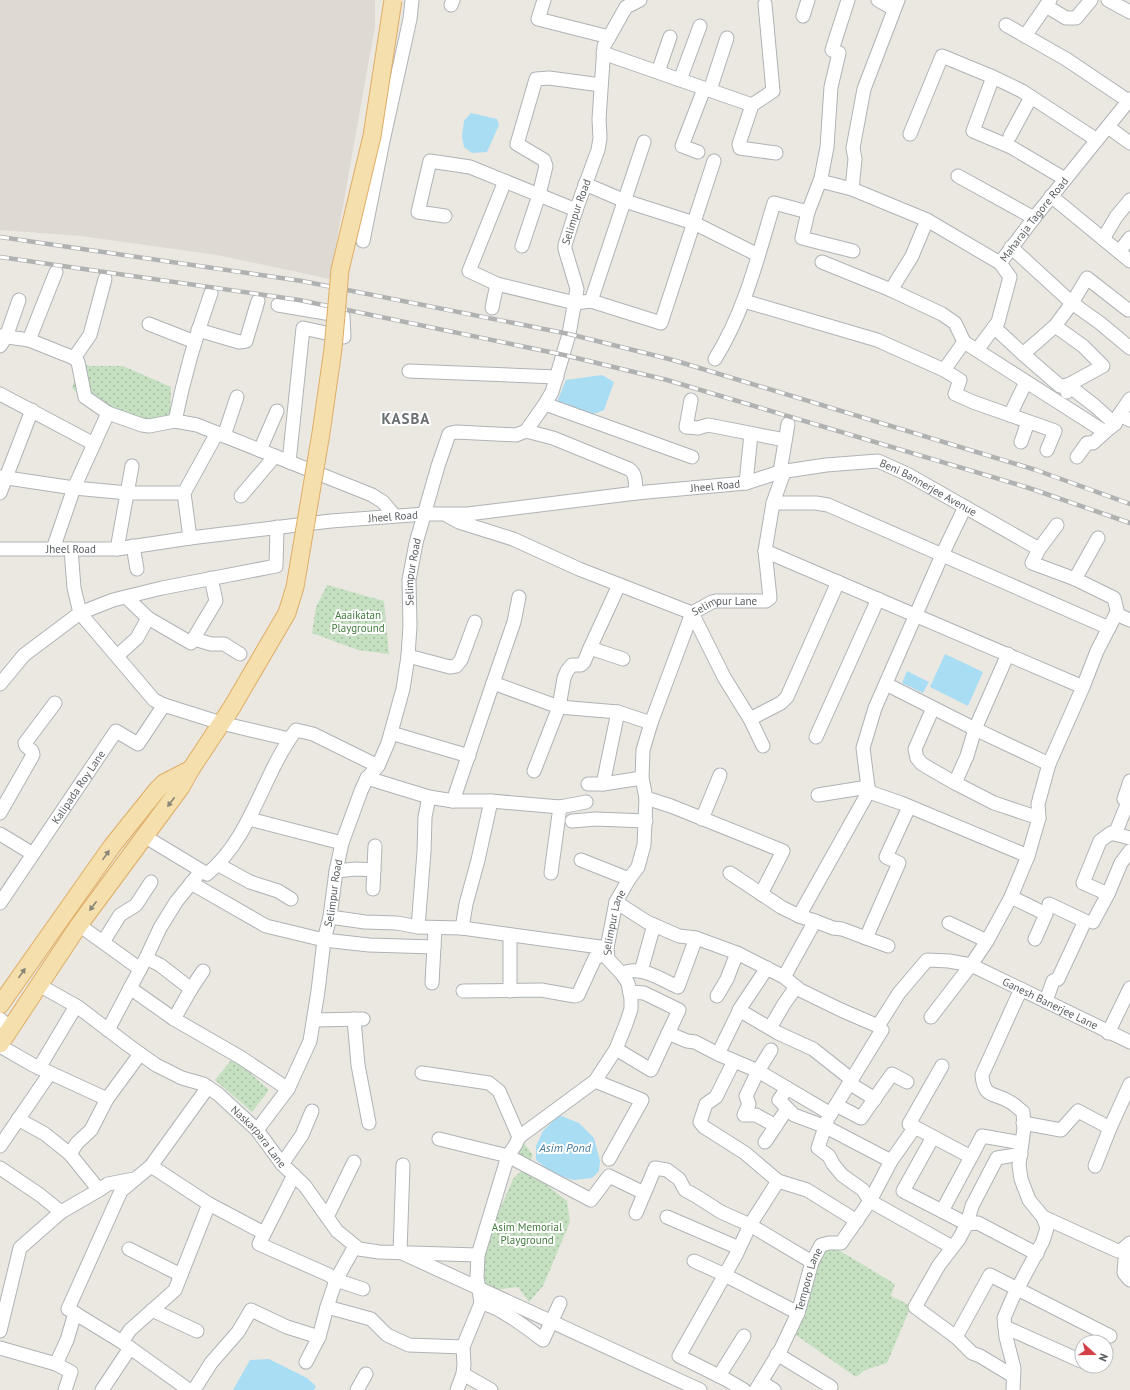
<svg xmlns="http://www.w3.org/2000/svg" width="1130" height="1390" font-family="'PT Sans',sans-serif">
<style>
.education{fill:#ded9d3}
.park{fill:url(#park-dots)}
.water{fill:#a9ddf4}
.lines{fill:none;stroke-linecap:round;stroke-linejoin:round}
.minor-casing{stroke:#afb3b6;stroke-width:15}
.major-casing{stroke:#dfad66;stroke-width:19}
.minor{stroke:#fff;stroke-width:13}
.major{stroke:#f4dfad;stroke-width:17}
.rail-casing{stroke:#b0b1b1;stroke-width:4.5}
.rail{stroke:#fff;stroke-width:3;stroke-dasharray:9;stroke-linecap:butt}
.major-bridge-casing{stroke:#dfad66;stroke-width:19;stroke-linecap:butt}
.major-bridge{stroke:#f4dfad;stroke-width:17}
.oneway{fill:#888578}
.labels{text-anchor:middle;stroke-width:4;stroke-linejoin:round;paint-order:stroke}
.street-label{font-size:11px;fill:#5a5e61;stroke:#fff}
.park-label{font-size:11px;fill:#437c3e;stroke:#fff}
.water-label{font-size:12px;font-style:italic;fill:#467b9b;stroke:#fff}
.district-label{font-size:15px;font-weight:bold;letter-spacing:1px;fill:#6b7072;stroke:#fff}
</style>
<defs>
<pattern id="park-dots" width="8" height="8" patternUnits="userSpaceOnUse"><rect width="8" height="8" fill="#c5e0c1"/><path d="M2 2h.1M6 6h.1" fill="none" stroke="#a3b9a0" stroke-width="1.8" stroke-linecap="round"/></pattern>
</defs>
<rect width="100%" height="100%" fill="#ebe8e2"/>
<polygon class="education" points="0,0 375,0 375,26 330,279 217,255 81,236 0,230"/>
<g class="park">
<polygon points="80,363 90,366 123,366 171,387 170,414 149,423 88,404 72,388"/>
<polygon points="327,585 384,601 389,654 358,650 312,633 316,607"/>
<polygon points="233,1058 269,1090 252,1112 215,1080"/>
<polygon points="522,1141 533,1155 529,1163 515,1152"/>
<polygon points="524,1168 567,1201 570,1222 543,1286 529,1302 518,1287 485,1291 481,1266 494,1223 513,1179"/>
<polygon points="835,1248 895,1284 891,1296 911,1306 887,1363 865,1370 856,1377 793,1333 817,1262 823,1252"/>
</g>
<g class="water">
<polygon points="471,113 497,119 499,125 487,152 472,153 464,147 462,136 464,121"/>
<path d="M602,375l12,7 -10,28c-19,9 -31,2 -48,-6l10,-24z"/>
<polygon points="945,654 983,672 968,706 930,687"/>
<polygon points="907,671 929,682 923,693 902,683"/>
<polygon points="559,1115 579,1123 594,1138 600,1161 599,1171 592,1178 574,1180 555,1175 536,1160 536,1146 543,1131"/>
<polygon points="269,1359 307,1378 316,1386 314,1390 233,1390 250,1360"/>
</g>
<g class="lines">
<defs>
<g id="minor">
<polyline points="544,0 538,19 609,37"/>
<polyline points="878,0 894,9"/>
<polyline points="898,0 864,89 853,148 855,159 852,189 927,220 1000,263"/>
<polyline points="1108,0 1130,12"/>
<polyline points="765,4 773,91 752,105 739,144 740,148 776,153"/>
<polyline points="451,5 453,0"/>
<polyline points="1046,6 1066,18 1076,18 1091,0"/>
<polyline points="803,16 808,0"/>
<polyline points="1006,25 1066,59 1130,102"/>
<polyline points="1025,36 1050,0"/>
<polyline points="603,53 752,105"/>
<polyline points="658,72 670,37"/>
<polyline points="993,77 973,131 1011,147 1065,179"/>
<polyline points="680,80 700,26"/>
<polyline points="710,90 727,38"/>
<polyline points="1108,127 1130,143"/>
<polyline points="910,134 942,56 993,77 1022,91 1097,140"/>
<polyline points="1010,136 1031,97"/>
<polyline points="698,152 682,146 704,89"/>
<polyline points="958,176 1034,218"/>
<polyline points="505,181 469,271 497,284 575,303 591,301 661,323 714,161"/>
<polyline points="820,181 852,189"/>
<polyline points="585,184 625,201 694,223 758,255"/>
<polyline points="1051,196 1130,261"/>
<polyline points="808,212 802,238 853,251"/>
<polyline points="445,216 418,212 430,161 470,167 576,210"/>
<polyline points="1103,239 1116,217 1130,200"/>
<polyline points="363,241 383,141 410,19 412,0"/>
<polyline points="522,246 539,195 546,166 544,160 517,144 536,79 549,78 601,85"/>
<polyline points="1011,247 1072,303 1100,323 1130,348"/>
<polyline points="1119,252 1130,238"/>
<polyline points="822,262 891,290 942,314 955,323 964,342"/>
<polyline points="891,290 912,256 927,220"/>
<polyline points="591,301 644,142"/>
<polyline points="744,301 877,340 944,370 964,342 1105,432 1115,424 1119,415"/>
<polyline points="278,305 343,316 344,337 303,328 289,462"/>
<polyline points="492,308 497,284"/>
<polyline points="149,324 195,342"/>
<polyline points="1055,326 1083,346 1103,366 1068,385 1067,392"/>
<polyline points="994,327 1023,354 1060,386 1068,385 1095,406 1115,424"/>
<polyline points="198,330 239,342 246,341 258,301"/>
<polyline points="0,336 29,340 74,358 78,362 85,397 108,413 142,425 149,426 175,421 197,425 372,495 383,502 394,515"/>
<polyline points="29,340 56,272"/>
<polyline points="0,346 6,337 19,300"/>
<path id="s1" d="M977,350l21,-28 12,-45 -10,-14 34,-45 96,-119"/>
<polyline points="1023,354 1055,326 1072,303 1087,278 1128,310"/>
<polyline points="74,358 90,335 105,279"/>
<path d="M715,359c30,-48 43,-103 59,-156l34,9 13,-34 6,-31 4,-60 8,-34 -7,-3 16,-50"/>
<polyline points="944,370 960,380 955,394 973,402 1055,431 1047,450"/>
<polyline points="409,371 557,377"/>
<polyline points="0,394 94,444"/>
<polyline points="1130,399 1119,415 1130,420"/>
<polyline points="691,400 686,427 698,428 708,425 785,440"/>
<polyline points="545,404 692,457"/>
<polyline points="1010,415 1026,382"/>
<path d="M175,421c9,-44 21,-86 36,-128"/>
<path d="M526,431l27,7 76,31c8,5 6,15 7,24"/>
<polyline points="224,436 237,397"/>
<polyline points="1021,442 1028,422"/>
<polyline points="260,450 277,411"/>
<polyline points="1077,457 1087,443 1093,443 1105,432"/>
<polyline points="780,472 788,424"/>
<polyline points="0,477 74,488 128,493 184,493"/>
<polyline points="746,483 751,434"/>
<polyline points="0,493 32,410"/>
<polyline points="241,496 275,456"/>
<polyline points="773,503 816,503 828,505 1109,628"/>
<polyline points="965,507 942,555 875,708 863,748 868,787 869,791 872,793 901,803 1028,856"/>
<polyline points="448,516 459,522 513,539 579,569 692,613 724,677 750,719 763,746"/>
<polyline points="277,527 276,566 162,588 113,600 80,613 154,700 164,705 221,723 289,739"/>
<polyline points="190,538 184,493 217,433"/>
<polyline points="133,546 137,569"/>
<path id="s2" d="M0,549h117l73,-11 141,-17 94,-7h43l168,-21 110,-10 34,-11 46,-7 52,-4 29,13 132,75"/>
<polyline points="53,549 74,488 108,413"/>
<polyline points="117,549 132,466"/>
<polyline points="765,551 1083,687"/>
<polyline points="1075,579 1098,538"/>
<polyline points="126,597 148,618 191,643 216,601 211,578"/>
<polyline points="519,597 514,622 493,683 559,707 618,712 651,723"/>
<polyline points="1116,614 1130,620"/>
<polyline points="194,639 211,644 224,644 240,654"/>
<polyline points="590,648 619,585"/>
<polyline points="117,656 137,638 148,618"/>
<polyline points="408,656 450,667 456,666 461,660 475,622"/>
<polyline points="0,684 24,655 80,613 74,588 71,549"/>
<polyline points="886,684 975,729 1049,764"/>
<polyline points="933,708 915,749 917,758 922,764 955,783 994,803 1039,818"/>
<polyline points="750,719 781,703 787,697 838,582"/>
<polyline points="391,733 469,756"/>
<polyline points="816,737 878,599"/>
<polyline points="534,771 559,707 564,678 567,671 572,665 581,665 584,662 590,648 623,659"/>
<polyline points="367,778 429,797 453,801 491,801 560,807 586,802"/>
<polyline points="955,783 967,756 975,729 1008,654"/>
<polyline points="588,784 603,784 642,778"/>
<polyline points="603,784 618,712"/>
<polyline points="818,795 868,787"/>
<polyline points="646,798 671,806 783,851 761,894"/>
<polyline points="453,801 493,683"/>
<polyline points="0,813 33,755 32,751 26,746 25,743 55,703"/>
<polyline points="249,819 342,843"/>
<polyline points="702,819 720,775"/>
<polyline points="572,821 596,819 646,821"/>
<polyline points="0,834 33,854"/>
<polyline points="1115,834 1128,802 1124,799 1130,781"/>
<path d="M144,836l63,38c45,-37 55,-99 89,-144l17,4 65,32"/>
<polyline points="581,860 629,879"/>
<polyline points="219,865 250,882 278,891 291,899"/>
<polyline points="336,871 356,869 374,870"/>
<polyline points="551,873 560,807"/>
<polyline points="730,873 781,907 799,916"/>
<polyline points="191,883 266,926 324,940 369,945 434,947"/>
<polyline points="373,889 375,846"/>
<polyline points="1108,894 1083,883 1100,841 1111,833 1130,838"/>
<polyline points="1011,897 1046,914 1035,939"/>
<polyline points="616,902 647,922 679,936 696,938 737,953 784,977 800,990 841,1010 878,1026"/>
<path id="s3" d="M0,903l116,-172 22,13 26,-39"/>
<polyline points="330,917 365,922 397,923 418,927 462,928 607,948"/>
<polyline points="815,921 833,928 842,929 866,938 899,863 886,857 909,807"/>
<polyline points="1093,922 1108,894 1121,863 1130,851"/>
<polyline points="949,923 987,941"/>
<polyline points="79,925 140,969"/>
<polyline points="418,927 424,852 425,817 429,797"/>
<polyline points="462,928 466,904 478,860 491,801"/>
<polyline points="510,935 510,991"/>
<polyline points="866,938 888,946"/>
<polyline points="103,942 120,915 136,905 151,882"/>
<polyline points="146,958 160,965 191,989"/>
<polyline points="641,971 654,925"/>
<path d="M622,974c17,-10 40,6 56,13l18,-49"/>
<polyline points="784,977 815,921 799,916 869,791"/>
<polyline points="432,983 435,928"/>
<path id="s4" d="M39,985l39,22 50,38 28,20 26,13 21,6 15,10 39,36 25,34 23,22 32,45 22,18 20,3 99,3"/>
<polyline points="130,988 174,1019 240,1057 288,1089"/>
<polyline points="463,991 541,990 575,996 578,995 595,958 607,953"/>
<polyline points="717,996 727,979 737,953"/>
<polyline points="1046,1001 1053,981 1058,979 1085,921 1049,904"/>
<polyline points="739,1010 778,1033 813,1049 851,1079"/>
<polyline points="931,1017 971,965 987,941 1011,897 1028,856 1039,818 1038,804 1049,764 1083,687 1097,651 1116,614 1117,610 1114,598 1075,579 1032,563 1039,549 1057,525"/>
<polyline points="0,1019 10,1028"/>
<polyline points="174,1019 191,989 203,971"/>
<polyline points="354,1019 358,1065 369,1123"/>
<polyline points="314,1020 363,1019"/>
<polyline points="770,1028 784,1004 796,987"/>
<polyline points="108,1030 146,958 160,928 176,902 197,876"/>
<polyline points="668,1033 687,1041 695,1042 718,1054 758,1071 831,1114"/>
<polyline points="1108,1033 1130,988"/>
<polyline points="0,1046 33,1065 107,1099"/>
<polyline points="616,1049 651,1070 679,1010 644,993 630,992"/>
<polyline points="771,1050 758,1071 746,1096 749,1104 744,1115 756,1115 776,1126"/>
<polyline points="718,1054 741,1007 767,968"/>
<polyline points="734,1061 716,1097 706,1104 700,1122 704,1127 745,1153 778,1181 807,1190 857,1221"/>
<polyline points="942,1066 909,1124 971,1157 942,1211"/>
<polyline points="39,1068 76,1006"/>
<polyline points="422,1073 489,1083 499,1091 519,1137"/>
<polyline points="595,1081 642,1100 609,1159"/>
<polyline points="849,1083 875,1099"/>
<polyline points="787,1088 779,1100 794,1115 826,1127 891,1161"/>
<polyline points="836,1105 861,1118 892,1074 907,1082"/>
<polyline points="18,1119 45,1134 70,1154 99,1190"/>
<polyline points="1023,1123 1061,1130 1078,1111 1110,1128 1130,1084"/>
<path id="s5" d="M257,1130l31,-41 22,-48 8,-50 6,-51 6,-23 6,-46 6,-28 19,-52 6,-13 11,-12 10,-23 15,-54 5,-33 2,-30 -1,-46 7,-37 22,-77 11,-32 2,-1 5,-1 60,3 10,-4 19,-27 7,-12 17,-58 8,-45 -12,-40v-4l11,-35 22,-60 2,-12 -1,-19 5,-73 22,-39 14,-7"/>
<polyline points="933,1137 903,1191 967,1224 972,1206 997,1158 1021,1154"/>
<polyline points="439,1139 508,1156 591,1200 609,1176 644,1193"/>
<polyline points="765,1142 787,1109"/>
<polyline points="0,1146 50,1073"/>
<polyline points="70,1154 77,1143 91,1130 107,1099 140,1054"/>
<polyline points="971,1157 982,1136 1022,1143"/>
<polyline points="282,1164 302,1135 312,1111"/>
<polyline points="403,1165 400,1252 700,1390"/>
<polyline points="151,1166 209,1204 264,1233"/>
<polyline points="1095,1166 1110,1128"/>
<polyline points="0,1168 40,1195 61,1212"/>
<polyline points="294,1175 259,1244 329,1275 336,1280 363,1289"/>
<polyline points="636,1213 655,1168 667,1170 679,1179 685,1190 696,1196 721,1212 750,1225 812,1262"/>
<polyline points="327,1217 354,1162"/>
<polyline points="667,1217 739,1248"/>
<polyline points="1043,1217 1118,1251 1122,1250 1130,1243"/>
<path id="s6" d="M952,1247l-82,-46 -7,-11 -21,-15 -9,-11 -4,-8 -11,-8 10,-30 54,-88 -4,-4 21,-33 28,-33 22,1 22,4 159,77"/>
<polyline points="1126,1247 1124,1273 1130,1280"/>
<polyline points="129,1249 181,1275"/>
<polyline points="694,1261 725,1275 798,1313"/>
<path d="M481,1303c19,4 46,25 62,37l17,-37"/>
<polyline points="327,1307 371,1319 387,1335 409,1345 463,1347"/>
<polyline points="152,1310 197,1331"/>
<polyline points="1005,1327 1081,1361"/>
<polyline points="0,1331 20,1248 61,1212 99,1190 108,1184 134,1179"/>
<polyline points="956,1337 990,1275 1110,1336"/>
<polyline points="122,1342 130,1330 175,1290 209,1204"/>
<polyline points="0,1348 56,1364 71,1372 65,1390"/>
<polyline points="777,1354 831,1387"/>
<polyline points="306,1362 319,1337 327,1307 336,1280 355,1246"/>
<polyline points="56,1364 67,1340 75,1313"/>
<polyline points="463,1374 491,1390"/>
<polyline points="719,1376 744,1336"/>
<polyline points="1013,1376 980,1356 972,1353 956,1337 915,1307 939,1265 959,1239 967,1224 978,1223 1037,1254"/>
<polyline points="761,1382 774,1390"/>
<polyline points="102,1390 130,1348"/>
<polyline points="189,1390 122,1342 68,1309 121,1191 151,1166 208,1087"/>
<polyline points="194,1390 211,1363 238,1332 251,1310 287,1327 319,1337"/>
<polyline points="357,1390 366,1374"/>
<path id="s7" d="M457,1390l6,-16 1,-10 -1,-17 18,-44 -4,-26 1,-22 30,-99 8,-12 3,-7 76,-56 21,-32 10,-25 5,-15v-10l-3,-16 -6,-9 -14,-15 -1,-11 9,-46 13,-23 9,-12 6,-22 2,-47 -4,-20 1,-28 8,-27 41,-110 20,-11 4,-1h50l4,-3 -5,-47 8,-48 11,-31"/>
<polyline points="744,1390 727,1380 679,1356 736,1255 750,1225 778,1181"/>
<path id="s8" d="M756,1390l25,-41 17,-36 14,-51 9,-17 8,-2h12l29,-42 21,-40 24,-34"/>
<path d="M1013,1390l1,-22 -8,-31 -2,-19 9,-21 30,-56 4,-13 -4,-11 -14,-17 -8,-21 -2,-14 5,-37 -1,-16c-4,-3 -9,-8 -13,-10 -16,-10 -26,-3 -28,-27l39,-86"/>
</g>
<g id="major">
<polyline points="0,1005 112,846 157,790 164,783 191,769"/>
<polyline points="0,1044 79,925 181,787 191,769 232,707"/>
</g>
</defs>
<use href="#minor" class="minor-casing"/>
<use href="#major" class="major-casing"/>
<use href="#minor" class="minor"/>
<use href="#major" class="major"/>
<defs>
<g id="rail">
<polyline points="0,237 302,281 569,334 673,360 1036,470 1130,504"/>
<polyline points="0,257 299,300 564,355 667,380 1029,488 1130,523"/>
</g>
</defs>
<use href="#rail" class="rail-casing"/>
<use href="#rail" class="rail"/>
<defs>
<polyline id="major-bridge" points="232,707 287,613 295,587 321,433 333,349 340,270 372,136 393,0"/>
</defs>
<use href="#major-bridge" class="major-bridge-casing"/>
<use href="#major-bridge" class="major-bridge"/>
</g>
<defs><path id="oneway-solid" d="M-6-.8H1V-3.2L6.5 0L1 3.2V.8H-6Z"/></defs>
<g class="oneway">
<use href="#oneway-solid" transform="translate(171 802) rotate(127)"/>
<use href="#oneway-solid" transform="translate(106 855) rotate(-55)"/>
<use href="#oneway-solid" transform="translate(93 906) rotate(127)"/>
<use href="#oneway-solid" transform="translate(22 973) rotate(-55)"/>
</g>
<g class="labels">
<g class="street-label">
<text dy="4" stroke="none"><textPath href="#s5" startOffset="1045">Selimpur Road</textPath></text>
<text dy="4" stroke="none"><textPath href="#s1" startOffset="154">Maharaja Tagore Road</textPath></text>
<text dy="4" stroke="none"><textPath href="#s2" startOffset="719">Jheel Road</textPath></text>
<text dy="4" stroke="none"><textPath href="#s2" startOffset="941">Beni Bannerjee Avenue</textPath></text>
<text dy="4" stroke="none"><textPath href="#s2" startOffset="395">Jheel Road</textPath></text>
<text dy="4" stroke="none"><textPath href="#s2" startOffset="71">Jheel Road</textPath></text>
<text dy="4" stroke="none"><textPath href="#s5" startOffset="590">Selimpur Road</textPath></text>
<text dy="4" stroke="none"><textPath href="#s7" startOffset="896">Selimpur Lane</textPath></text>
<text dy="4" stroke="none"><textPath href="#s3" startOffset="140">Kalipada Roy Lane</textPath></text>
<text dy="4" stroke="none"><textPath href="#s5" startOffset="254">Selimpur Road</textPath></text>
<text dy="4" stroke="none"><textPath href="#s7" startOffset="536">Selimpur Lane</textPath></text>
<text dy="4" stroke="none"><textPath href="#s6" startOffset="525">Ganesh Banerjee Lane</textPath></text>
<text dy="4" stroke="none"><textPath href="#s4" startOffset="270">Naskarpara Lane</textPath></text>
<text dy="4" stroke="none"><textPath href="#s8" startOffset="123">Temporo Lane</textPath></text>
</g>
<g class="park-label">
<text x="358" y="619">Aaaikatan<tspan x="358" dy="13">Playground</tspan></text>
<text x="527" y="1231">Asim Memorial<tspan x="527" dy="13">Playground</tspan></text>
</g>
<g class="water-label">
<text x="565" y="1152">Asim Pond</text>
</g>
<g class="district-label">
<text x="406" y="424">KASBA</text>
</g>
</g>
<g transform="translate(1094 1354) rotate(111)"><circle r="19" fill="#ffffff" stroke="#bdbfc0"/>
<path d="M0-3L7 15L0 10L-7 15Z" fill="#d34048"/>
<text y="-6" font-size="11" font-weight="bold" text-anchor="middle" fill="#5a5e61">N</text>
</g>
</svg>
